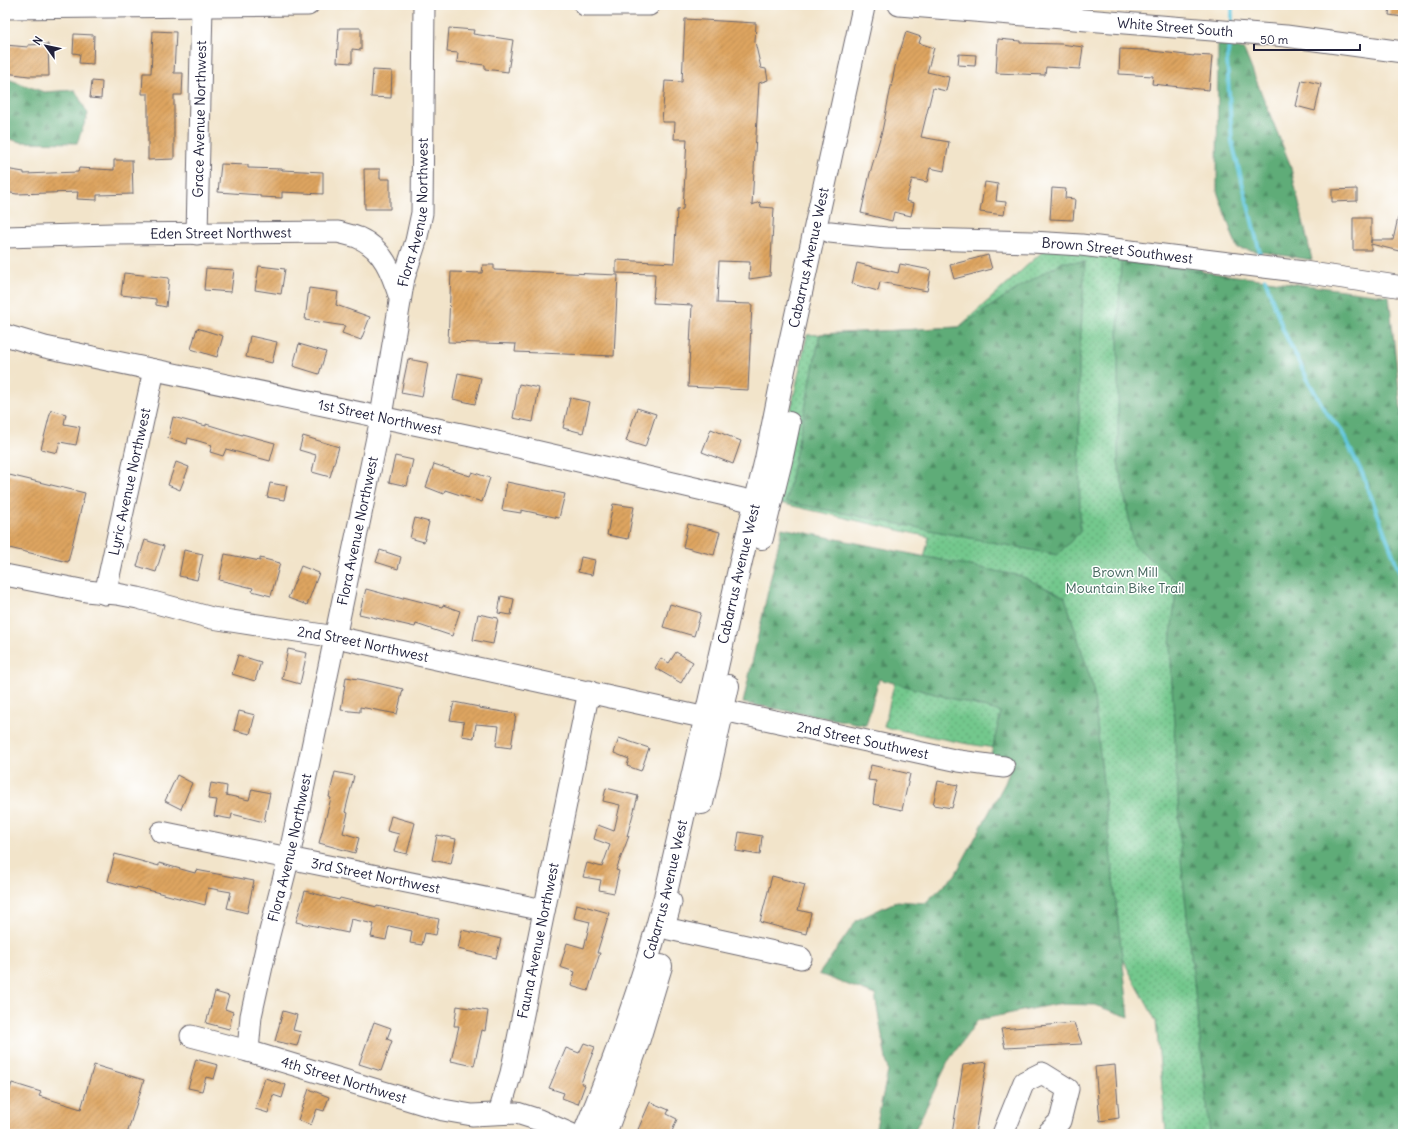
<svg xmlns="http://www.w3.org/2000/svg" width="1408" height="1139" font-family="Delius,sans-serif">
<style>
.grass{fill:url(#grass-dots);stroke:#4a7564}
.forest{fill:url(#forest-firs);stroke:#40675a}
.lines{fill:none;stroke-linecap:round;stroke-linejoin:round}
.stream{stroke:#60c7dd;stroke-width:4}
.building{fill:url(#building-hatch)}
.minor-casing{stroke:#6b666d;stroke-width:23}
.major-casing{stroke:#6b666d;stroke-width:24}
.minor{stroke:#fff;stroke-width:21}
.major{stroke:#fff;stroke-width:22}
.labels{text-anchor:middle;stroke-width:3;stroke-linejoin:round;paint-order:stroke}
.street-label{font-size:14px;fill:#22223b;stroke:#fff}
.park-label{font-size:14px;fill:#42645c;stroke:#fff}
</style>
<defs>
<pattern id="grass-dots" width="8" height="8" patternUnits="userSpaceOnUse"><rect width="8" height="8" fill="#73c88d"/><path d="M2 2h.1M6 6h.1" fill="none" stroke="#5ea274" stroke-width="1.8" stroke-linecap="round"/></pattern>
<pattern id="forest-firs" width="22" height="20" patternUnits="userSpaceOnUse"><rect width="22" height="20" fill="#5eac78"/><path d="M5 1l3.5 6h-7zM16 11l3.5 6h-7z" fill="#4d8c64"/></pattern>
<pattern id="building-hatch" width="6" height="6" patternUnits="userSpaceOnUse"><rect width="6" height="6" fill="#dea560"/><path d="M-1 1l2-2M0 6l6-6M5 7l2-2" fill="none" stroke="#b48650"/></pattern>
</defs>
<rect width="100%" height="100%" fill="#fff"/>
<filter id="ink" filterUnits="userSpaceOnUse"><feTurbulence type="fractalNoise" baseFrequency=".025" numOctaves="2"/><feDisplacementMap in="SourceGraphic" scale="8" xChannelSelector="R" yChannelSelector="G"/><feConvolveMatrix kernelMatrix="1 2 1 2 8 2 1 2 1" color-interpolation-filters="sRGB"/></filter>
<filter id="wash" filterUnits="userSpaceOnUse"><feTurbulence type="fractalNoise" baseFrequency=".012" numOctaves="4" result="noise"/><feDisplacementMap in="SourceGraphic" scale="16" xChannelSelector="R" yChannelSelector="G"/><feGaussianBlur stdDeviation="0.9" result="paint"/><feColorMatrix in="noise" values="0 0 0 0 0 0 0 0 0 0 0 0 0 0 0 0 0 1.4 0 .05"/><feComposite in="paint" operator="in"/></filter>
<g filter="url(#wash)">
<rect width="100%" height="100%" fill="#f2e4ca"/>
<polygon class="grass" points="1052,243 1197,259 1260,408 1403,1134 1163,1134 1166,1132 1156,1021 1117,949 1022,752 968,744 884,727 929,537 771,501 807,335 959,327"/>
<g class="forest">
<polygon points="1218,44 1244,50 1290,164 1312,260 1237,248 1217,191"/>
<polygon points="5,78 44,92 75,90 88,114 77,143 21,142 5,138"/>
<polygon points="1121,261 1389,296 1402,418 1403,420 1403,1134 1210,1134 1181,860 1170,644 1177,582 1134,545 1118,462 1118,329"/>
<polygon points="1063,262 1085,262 1079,367 1080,532 1057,555 786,502 820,334 959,327 1023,285"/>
<polygon points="782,528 1021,576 1065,597 1093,687 1114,886 1129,1017 1094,1005 1056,1004 978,1020 949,1060 913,1134 873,1134 876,1127 888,1071 875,995 819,974 857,920 897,901 925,903 955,875 1005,783 1014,759 991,755 1001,712 879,679 866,725 743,703"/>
</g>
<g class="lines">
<g class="stream">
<polyline points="1232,5 1232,21"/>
<polyline points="1229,46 1227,59 1232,142 1260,253"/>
<polyline points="1265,279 1284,332 1309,382 1326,412 1341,430 1363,475 1403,581"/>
</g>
</g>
<g id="blocks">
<g class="building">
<polygon points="1390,5 1403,5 1403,17 1389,15"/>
<polygon points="685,19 756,23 755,42 761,68 766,69 768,80 759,83 752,205 760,202 761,207 774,208 770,276 749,279 750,262 719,261 717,303 752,304 748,390 688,387 692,305 653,303 655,274 616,273 616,260 674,263 677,210 683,209 687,139 674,139 675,122 662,122 665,81 682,82"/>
<polygon points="339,28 361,28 361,50 352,49 352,63 337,62"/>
<polygon points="449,28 474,30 473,34 513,40 508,72 485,69 485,65 457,62 458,53 447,52"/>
<polygon points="153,31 176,32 174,73 183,73 182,95 174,95 174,159 148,160 148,94 142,94 143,73 151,73"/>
<polygon points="906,32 921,37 919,43 934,48 927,72 949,77 946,91 933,88 921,137 949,142 944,171 930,168 927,182 912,179 906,201 914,203 911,216 894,212 892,221 861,213 870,173 882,131 895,67"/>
<polygon points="74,34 94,35 93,64 79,63 80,54 73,53"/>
<polygon points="998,39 1020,41 1020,43 1061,44 1083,47 1080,69 1046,67 1045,75 996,73"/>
<polygon points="48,44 49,76 29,76 5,73 5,45 28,47 28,45"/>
<polygon points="1120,49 1144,50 1194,56 1194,55 1212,56 1209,90 1152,84 1153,76 1119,74"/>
<polygon points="959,54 976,55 975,66 958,65"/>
<polygon points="373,70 392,71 391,98 371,97"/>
<polygon points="1302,80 1321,84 1315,111 1296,106"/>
<polygon points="92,81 102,82 101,99 90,98"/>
<polygon points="114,160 132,160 133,194 97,195 97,200 77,199 78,192 17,194 5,192 5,169 24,172 24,174 78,172 79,168 114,170"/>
<polygon points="221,164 248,165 248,168 282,169 282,170 323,172 323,194 282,192 282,198 260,197 260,195 218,192"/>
<polygon points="364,169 380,169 380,179 390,179 390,209 365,209"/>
<polygon points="985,182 998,184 996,201 1006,202 1004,215 980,212"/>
<polygon points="1052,188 1066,189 1065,198 1075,199 1073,220 1050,219"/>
<polygon points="1357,189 1357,201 1332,202 1332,190"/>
<polygon points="1353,218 1371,218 1371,243 1371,240 1393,240 1398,218 1403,219 1403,252 1371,244 1371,250 1353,250"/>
<polygon points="988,255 992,269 954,279 950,265"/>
<polygon points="857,263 898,273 900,264 931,270 927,291 880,282 878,291 852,284"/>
<polygon points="483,265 494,265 494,270 618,275 614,356 515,352 516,344 448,342 451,272 482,273"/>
<polygon points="259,266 285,269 281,294 255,290"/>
<polygon points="206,268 234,270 231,292 204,290"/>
<polygon points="124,273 169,278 166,307 156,305 156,299 121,295"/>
<polygon points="309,288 338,292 336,305 370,317 361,340 342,333 345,326 305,320"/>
<polygon points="197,328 223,336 217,357 191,349"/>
<polygon points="250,336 277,342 272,363 246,357"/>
<polygon points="299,344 326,352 319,374 293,366"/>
<polygon points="408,359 428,363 422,397 401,393"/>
<polygon points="458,373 481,378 475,404 453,399"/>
<polygon points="519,384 539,388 533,422 513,418"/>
<polygon points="570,398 590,402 583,433 563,428"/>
<polygon points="637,408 656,414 645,447 626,441"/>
<polygon points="51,410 66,414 64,424 80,427 76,445 60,442 57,453 41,449"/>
<polygon points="173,417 206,426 206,424 242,435 242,434 275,443 270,461 226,449 223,456 210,452 212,445 188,438 187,444 168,438"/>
<polygon points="711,429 741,441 733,464 702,452"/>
<polygon points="303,436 339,447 330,477 312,472 316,455 299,450"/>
<polygon points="395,456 413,460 407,486 389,482"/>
<polygon points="176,462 189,467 180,490 168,485"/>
<polygon points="434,464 470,476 472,472 490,478 482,502 445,490 444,494 426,487"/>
<polygon points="5,474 85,493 68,562 5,547"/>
<polygon points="507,482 565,494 559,518 521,510 521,513 502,510"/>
<polygon points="270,483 287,486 284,500 267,497"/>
<polygon points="613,504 634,507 628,539 607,535"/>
<polygon points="415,518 429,522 424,542 410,538"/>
<polygon points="688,524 720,532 714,555 683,547"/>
<polygon points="145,540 164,546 156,572 137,566"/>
<polygon points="184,550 203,554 197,580 179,576"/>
<polygon points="380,550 401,557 398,569 376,562"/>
<polygon points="225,554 260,561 260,558 280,563 271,596 252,591 253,588 219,580"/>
<polygon points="581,557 595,560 592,575 578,572"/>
<polygon points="301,566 319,573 307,605 288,598"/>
<polygon points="366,589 403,599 403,597 442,607 443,605 460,611 452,636 416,624 415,627 359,614"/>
<polygon points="501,596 514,599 511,615 498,613"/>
<polygon points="670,604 701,613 694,636 663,627"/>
<polygon points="478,614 498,618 493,644 473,640"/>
<polygon points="288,649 307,653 300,684 282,679"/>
<polygon points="676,652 693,662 681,683 655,668 661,658 669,663"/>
<polygon points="238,655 261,662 255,681 232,674"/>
<polygon points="346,677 364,680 403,689 397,714 360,707 360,712 341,710"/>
<polygon points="454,702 479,707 479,708 516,714 511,748 496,746 499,726 476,724 474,738 462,736 464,722 450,720"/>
<polygon points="239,711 255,715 250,734 234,730"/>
<polygon points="619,738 649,748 641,771 627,766 629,759 614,753"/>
<polygon points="871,765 910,774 902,810 873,804 876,781 868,780"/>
<polygon points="335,772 354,776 345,812 348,813 343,833 359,838 355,853 319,843 331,798 329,797"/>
<polygon points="177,775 192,783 181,809 165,801"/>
<polygon points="938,781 958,785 952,808 933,805"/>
<polygon points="211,783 227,786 226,795 249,800 252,789 270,793 264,822 232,814 231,819 214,816 217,800 208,799"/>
<polygon points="606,788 638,796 627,836 629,836 616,870 619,871 614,893 599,890 601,880 583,877 587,863 602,867 610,845 594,839 598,825 614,831 620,805 603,801"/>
<polygon points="391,816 415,823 407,854 394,851 399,834 387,831"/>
<polygon points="739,832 762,836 760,855 736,851"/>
<polygon points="437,835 456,839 451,864 432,860"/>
<polygon points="115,854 159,866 159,863 195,873 196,870 254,881 247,913 227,908 231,892 208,888 205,905 137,887 136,889 108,881"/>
<polygon points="772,876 805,885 798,910 811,913 806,934 760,922"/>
<polygon points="305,891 339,900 340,898 377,907 377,906 439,919 436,935 425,933 422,945 410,943 412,931 389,926 386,940 371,937 374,924 351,919 348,933 296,922"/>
<polygon points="577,904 609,913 597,953 600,953 588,991 571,986 575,972 560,967 567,943 584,948 590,922 574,918"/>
<polygon points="462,930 501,939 496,958 458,949"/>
<polygon points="215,992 229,996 225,1009 233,1012 229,1029 206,1023"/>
<polygon points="457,1006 488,1011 485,1031 482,1030 474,1066 451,1061 459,1026 454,1026"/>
<polygon points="283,1011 297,1015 293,1030 301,1032 297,1046 275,1041"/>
<polygon points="374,1022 391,1028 387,1039 392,1041 381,1071 359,1064"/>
<polygon points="1074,1023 1082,1044 1005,1048 1001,1029"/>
<polygon points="584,1043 595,1047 581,1083 585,1085 578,1104 562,1098 564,1093 549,1088 566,1048 579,1053"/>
<polygon points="196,1059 218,1065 214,1079 206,1077 202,1091 188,1088"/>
<polygon points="987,1062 975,1134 952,1134 963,1065"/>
<polygon points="94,1065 144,1080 127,1134 5,1134 5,1105 12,1083 41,1092 39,1096 81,1109"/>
<polygon points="1115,1065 1119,1118 1100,1121 1095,1067"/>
<polygon points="265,1078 286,1085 282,1098 273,1095 268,1113 255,1109"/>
<polygon points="309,1089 329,1097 324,1111 317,1109 311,1125 298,1120"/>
<polygon points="650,1102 669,1110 667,1114 677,1119 671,1134 636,1134"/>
</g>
</g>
</g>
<g filter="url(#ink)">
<use href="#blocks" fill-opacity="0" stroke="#6b666d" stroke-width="1"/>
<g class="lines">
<defs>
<g id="minor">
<polyline points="585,5 649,5"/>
<path id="s1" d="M899,5l387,31 117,16"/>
<polyline points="5,8 308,5"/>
<path id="s2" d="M830,232l56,6 146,4 49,3 223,27 99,15"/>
<path id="s3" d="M197,234l5,-229"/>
<path id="s4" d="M5,237l107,-3 226,-2c6,2 14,3 21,6 25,11 33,36 41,60"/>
<path id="s5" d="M5,335l40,12 426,89 284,66"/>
<path id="s6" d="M5,575l81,16 31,3 21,4 74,20 124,19 384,84"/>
<path id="s7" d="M105,594l49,-224"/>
<path id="s8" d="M723,710l236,51 45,6"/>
<path id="s9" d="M161,832l383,78"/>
<polyline points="671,902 665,924 669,929 801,958"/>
<path id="s10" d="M191,1036l57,15 195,59 29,5 45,-2 22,7 32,14"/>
<path id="s11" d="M248,1051l3,-35 17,-77 21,-82 90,-429 25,-150 12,-37 6,-28 2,-208"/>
<path id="s12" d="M499,1113l12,-40 78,-382"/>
<polyline points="1003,1134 1024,1082 1042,1073 1068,1089 1060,1121 1047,1134"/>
</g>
<g id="major">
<polyline points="762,538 781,461 789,423"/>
<polyline points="702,803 728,686"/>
<path id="s13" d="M584,1134c33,-79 60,-155 81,-237l76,-336 25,-102 18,-89 80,-365"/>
<polyline points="605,1134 635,1052 661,966"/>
</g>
</defs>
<use href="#minor" class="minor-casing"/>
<use href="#major" class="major-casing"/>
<use href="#minor" class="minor"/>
<use href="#major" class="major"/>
</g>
</g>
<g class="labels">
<g class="street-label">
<text dy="5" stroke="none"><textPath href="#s1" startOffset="277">White Street South</textPath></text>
<text dy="5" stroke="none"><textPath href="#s3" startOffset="115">Grace Avenue Northwest</textPath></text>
<text dy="5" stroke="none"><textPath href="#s11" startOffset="856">Flora Avenue Northwest</textPath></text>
<text dy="5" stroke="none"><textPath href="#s4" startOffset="216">Eden Street Northwest</textPath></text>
<text dy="5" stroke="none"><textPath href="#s2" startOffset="288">Brown Street Southwest</textPath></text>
<text dy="5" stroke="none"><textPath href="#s13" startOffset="906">Cabarrus Avenue West</textPath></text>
<text dy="5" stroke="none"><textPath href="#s5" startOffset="384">1st Street Northwest</textPath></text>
<text dy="5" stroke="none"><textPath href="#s7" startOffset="115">Lyric Avenue Northwest</textPath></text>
<text dy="5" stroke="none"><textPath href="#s11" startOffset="532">Flora Avenue Northwest</textPath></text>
<text dy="5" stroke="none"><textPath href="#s13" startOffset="582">Cabarrus Avenue West</textPath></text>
<text dy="5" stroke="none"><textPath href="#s6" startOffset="365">2nd Street Northwest</textPath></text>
<text dy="5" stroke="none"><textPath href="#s8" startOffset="143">2nd Street Southwest</textPath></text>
<text dy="5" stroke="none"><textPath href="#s11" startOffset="208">Flora Avenue Northwest</textPath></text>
<text dy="5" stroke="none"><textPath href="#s9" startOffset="219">3rd Street Northwest</textPath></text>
<text dy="5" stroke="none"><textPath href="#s13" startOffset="258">Cabarrus Avenue West</textPath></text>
<text dy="5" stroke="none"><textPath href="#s12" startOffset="177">Fauna Avenue Northwest</textPath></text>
<text dy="5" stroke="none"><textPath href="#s10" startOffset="159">4th Street Northwest</textPath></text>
</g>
<g class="park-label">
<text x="1125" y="577">Brown Mill<tspan x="1125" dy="16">Mountain Bike Trail</tspan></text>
</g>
</g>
<rect width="1408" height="1139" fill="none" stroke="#fff" stroke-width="20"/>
<g transform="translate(46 46) rotate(303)" stroke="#ffffff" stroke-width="3" paint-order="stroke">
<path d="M0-3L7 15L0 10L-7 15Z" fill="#22223b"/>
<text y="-6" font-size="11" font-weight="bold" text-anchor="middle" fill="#22223b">N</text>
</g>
<path d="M1254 44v6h106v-6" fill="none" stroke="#22223b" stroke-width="2"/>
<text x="1260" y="44" font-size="12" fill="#22223b" stroke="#ffffff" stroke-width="3" paint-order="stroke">50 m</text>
</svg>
